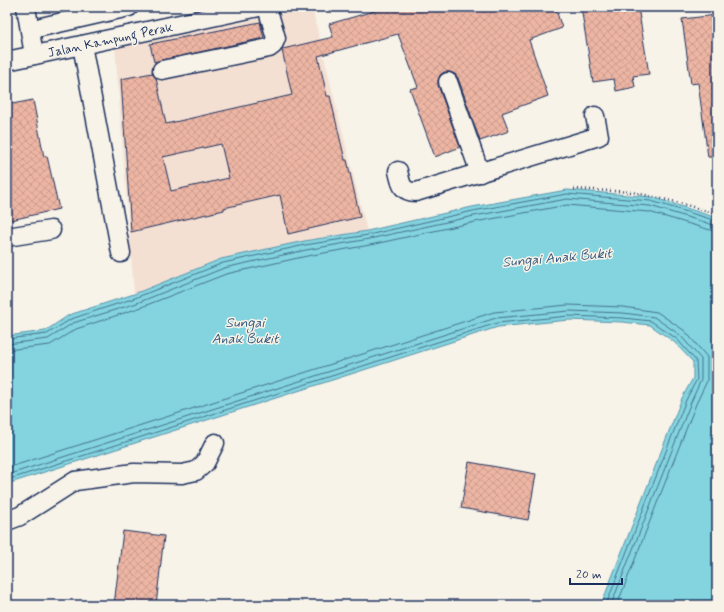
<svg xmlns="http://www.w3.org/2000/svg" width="724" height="612" font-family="Mynerve,sans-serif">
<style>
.built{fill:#f4e0d3}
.water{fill:#83d4de;stroke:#5992ab}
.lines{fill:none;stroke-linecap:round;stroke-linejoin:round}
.shore{stroke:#457191;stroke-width:1}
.building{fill:url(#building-cross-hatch);stroke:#1b2f5e;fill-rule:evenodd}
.minor-casing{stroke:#1b2f5e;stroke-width:21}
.path{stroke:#1b2f5e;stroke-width:2.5;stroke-dasharray:1 3;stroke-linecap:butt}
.minor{stroke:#f7f3e8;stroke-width:18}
.labels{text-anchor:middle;stroke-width:3;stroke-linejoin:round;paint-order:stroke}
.street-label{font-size:13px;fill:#1b2f5e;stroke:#f7f3e8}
.water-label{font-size:14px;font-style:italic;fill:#35587e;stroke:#f7f3e8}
</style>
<defs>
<pattern id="building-cross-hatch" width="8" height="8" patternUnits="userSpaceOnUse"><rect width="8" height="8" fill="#edb5a3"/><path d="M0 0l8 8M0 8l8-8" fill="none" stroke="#cb9c8f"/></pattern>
</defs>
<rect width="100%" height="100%" fill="#f7f3e8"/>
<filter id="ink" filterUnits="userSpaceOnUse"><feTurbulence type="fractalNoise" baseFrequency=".025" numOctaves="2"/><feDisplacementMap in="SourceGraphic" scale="8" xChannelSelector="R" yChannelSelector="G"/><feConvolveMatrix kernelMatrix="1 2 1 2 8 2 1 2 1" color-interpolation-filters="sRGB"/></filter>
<g filter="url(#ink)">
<polygon class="built" points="312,8 367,231 304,241 221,259 134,294 115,47"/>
<polygon class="water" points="567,190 652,197 717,218 717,605 601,605 682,398 693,378 693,362 674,342 650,325 622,322 569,320 498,327 7,484 7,336 45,331 69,315 134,294 221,259 304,241 367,231 472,207"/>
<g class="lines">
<g class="shore">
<polyline points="7,339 47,334 71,319 135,298 223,263 305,245 368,235 473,211 567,194 651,201 717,221"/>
<polyline points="7,344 48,339 73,323 137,303 224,268 306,250 369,239 474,216 567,199 650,206 717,226"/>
<polyline points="7,350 50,345 76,329 139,308 226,274 307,256 370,245 475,222 567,205 649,212 717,232"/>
<polyline points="7,468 494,312 568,305 623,307 657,312 685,331 707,357 707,381 696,404 617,605"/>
<polyline points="7,475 496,318 569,311 623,313 654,317 680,335 701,359 701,380 691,402 611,605"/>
<polyline points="7,480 497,323 569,316 623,318 651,321 677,339 696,361 697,379 686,400 606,605"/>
</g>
</g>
<g class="building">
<path d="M388,7h167l7,21 -33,12 19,56 -46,17 7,18 -29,10 -22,-63 -3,-4 -5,-2h-6l-4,3 -2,5v5l22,62 -25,10 -25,-68 8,-2 -20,-53 -80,22 9,40h3l15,64h2l13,57 -72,17 -8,-39 -56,13v2l-93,22 -10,-153 31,-6 4,5 10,46 126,-29 -10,-45 1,-1 50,-12 -4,-13zM221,144l8,34 -58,13 -8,-34z"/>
<polygon points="581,7 638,7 649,74 633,76 635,87 616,91 614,79 593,82"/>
<polygon points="717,15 717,157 708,157 698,83 691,84 682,19"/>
<polygon points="260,22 264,38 154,62 150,44"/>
<polygon points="33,100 44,157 47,156 59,209 7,221 7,105"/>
<polygon points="469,462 536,474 528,520 461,508"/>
<polygon points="123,531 164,536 156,605 114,605"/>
</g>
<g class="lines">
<defs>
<g id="minor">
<polyline points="26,7 34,55"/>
<polyline points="41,27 129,7"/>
<polyline points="82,45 121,253"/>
<polyline points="7,61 259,7"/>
<polyline points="162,70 269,48 273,45 276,38 267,7"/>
<polyline points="448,82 480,173"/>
<path d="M398,171c3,12 3,21 18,21l183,-56 -4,-20"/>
<polyline points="7,237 51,230"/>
<polyline points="7,521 20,516 75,481 134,473 182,474 196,471 205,463 215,443"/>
</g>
</defs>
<use href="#minor" class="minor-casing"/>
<polyline class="path" points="574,189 632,192 676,202 717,214"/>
<use href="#minor" class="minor"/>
</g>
</g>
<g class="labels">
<g class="street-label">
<text transform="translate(110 39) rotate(-12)" y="5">Jalan Kampung Perak</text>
</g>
<g class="water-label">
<text transform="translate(557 257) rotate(-5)" y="5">Sungai Anak Bukit</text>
<text x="245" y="327">Sungai<tspan x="245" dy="16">Anak Bukit</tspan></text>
</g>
</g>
<rect width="724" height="612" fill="none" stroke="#f7f3e8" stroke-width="24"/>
<rect x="12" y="12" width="700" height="588" fill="none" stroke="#1b2f5e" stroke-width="1.5" filter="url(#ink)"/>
<path d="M570 578v6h52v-6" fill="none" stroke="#1b2f5e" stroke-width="2"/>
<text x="576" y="578" font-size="12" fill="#1b2f5e" stroke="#f7f3e8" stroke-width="3" paint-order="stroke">20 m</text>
</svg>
